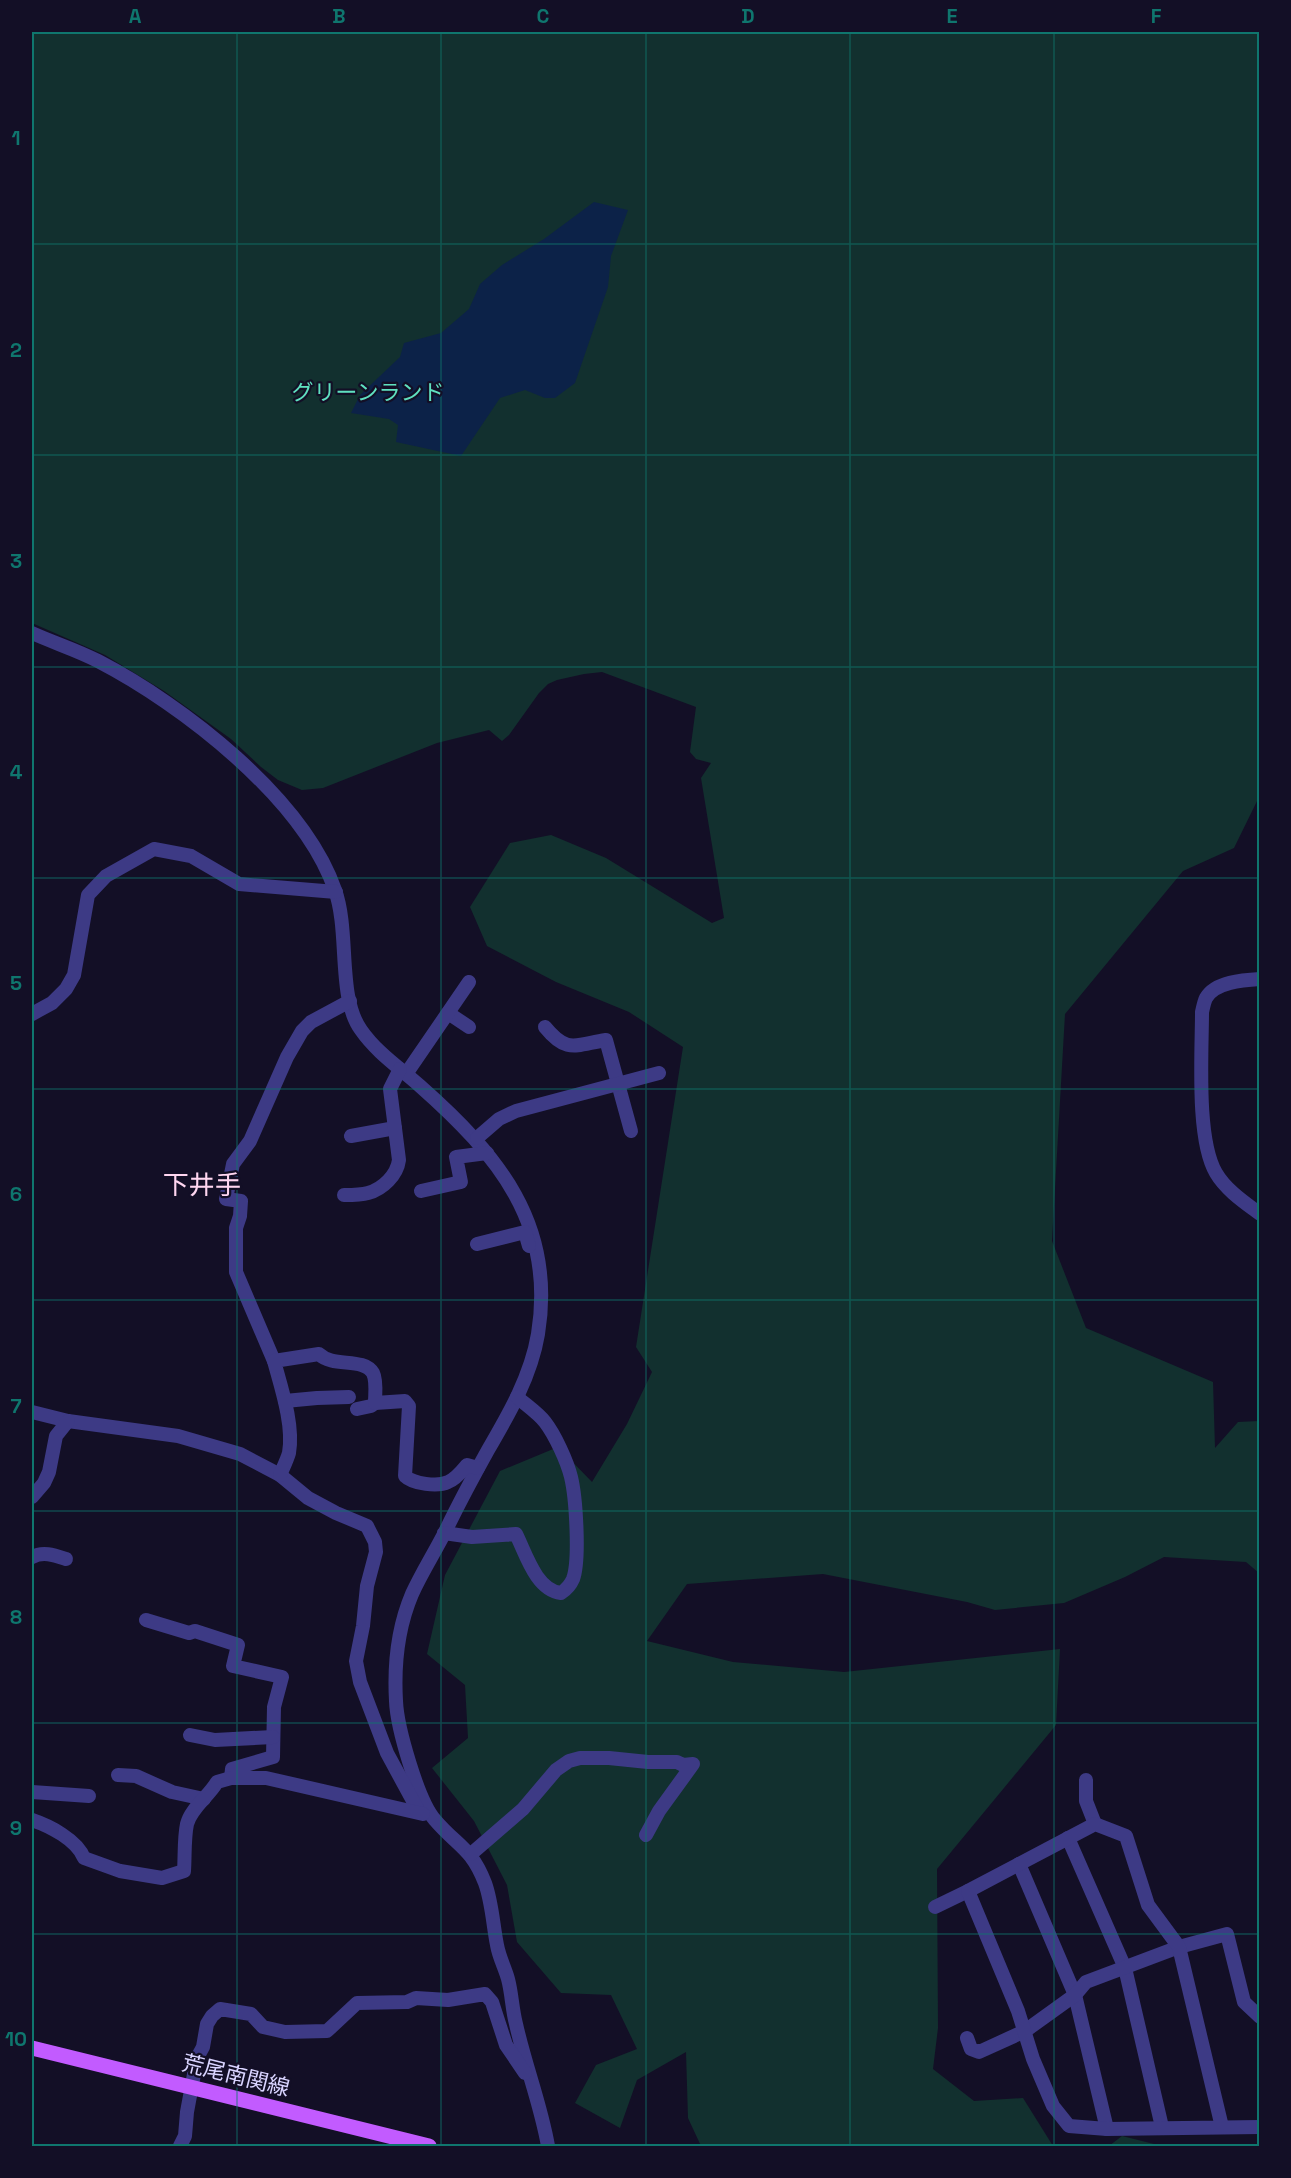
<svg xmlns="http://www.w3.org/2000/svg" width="1291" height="2178" font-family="'Space Grotesk','Noto Sans JP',sans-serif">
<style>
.green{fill:#12302f}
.water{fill:#0c2248}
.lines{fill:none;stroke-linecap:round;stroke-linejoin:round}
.minor{stroke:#3d3a85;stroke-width:14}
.major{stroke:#c25bff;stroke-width:15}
.grid{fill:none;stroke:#0f766e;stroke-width:1.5;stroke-opacity:0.55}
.labels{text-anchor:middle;stroke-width:4.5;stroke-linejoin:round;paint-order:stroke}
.park-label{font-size:22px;fill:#5fe0c0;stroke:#130f26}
.street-label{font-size:22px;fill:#d9d4ff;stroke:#130f26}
.quarter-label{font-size:26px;fill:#ffd6f0;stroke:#130f26}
.neatline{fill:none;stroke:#0f766e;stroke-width:2}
.grid-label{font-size:20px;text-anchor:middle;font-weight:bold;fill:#0f766e}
</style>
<rect width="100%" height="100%" fill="#130f26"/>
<g class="green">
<polygon points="32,32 1259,32 1259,797 1234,848 1183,871 1065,1014 1052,1241 1086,1328 1213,1382 1215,1448 1238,1422 1259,1421 1259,1573 1246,1562 1164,1557 1125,1577 1064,1603 995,1610 967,1602 823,1574 687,1584 647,1641 733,1662 844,1672 1060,1649 1056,1725 937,1869 938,2028 933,2069 974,2101 1023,2098 1053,2146 701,2146 688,2118 686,2052 637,2080 620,2128 575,2103 596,2065 637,2049 611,1995 561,1993 517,1942 507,1885 474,1821 432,1768 468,1738 465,1685 427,1654 445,1575 500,1471 558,1447 592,1482 627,1424 652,1372 636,1347 683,1047 629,1012 556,982 487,946 470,907 510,843 551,835 606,858 712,923 724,918 701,778 711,763 696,759 690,752 696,707 602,672 584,674 557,680 548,684 539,693 509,735 502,741 489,730 437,743 323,788 302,790 278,780 261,767 231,739 164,691 105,655 32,623"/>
<polygon points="1122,2136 1162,2146 1109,2146"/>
</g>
<polygon class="water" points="594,202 628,210 611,256 608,287 575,383 555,398 545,398 525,390 500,398 461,456 396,442 398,425 389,419 351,413 360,395 400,357 404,343 441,333 469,309 480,284 502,265 544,239"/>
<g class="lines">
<g class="minor">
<path d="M32,633c22,10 45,17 66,28 85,44 205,137 237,229 15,42 2,107 26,140 16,23 39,38 59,56 78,69 136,138 118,248 -7,42 -29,80 -50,116 -15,27 -29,53 -42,80 -11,22 -24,42 -34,64 -14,33 -18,72 -16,107 1,26 22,100 39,119 22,26 36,27 50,63 7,19 8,42 12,62 2,12 8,23 11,34 4,15 4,30 8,45 9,41 25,81 32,122"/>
<path d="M1260,979c-17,1 -45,3 -54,19 -2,4 -3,10 -4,14 0,41 -6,127 14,161 10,17 28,29 44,41"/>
<polyline points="448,1013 469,1027"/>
<polyline points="32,1014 52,1003 66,989 74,975 88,895 106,876 154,849 191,856 239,884 336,892"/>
<path d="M545,1027c22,27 30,18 61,13l25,91"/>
<polyline points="406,1074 469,982"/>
<polyline points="351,1136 395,1128"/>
<polyline points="477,1138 499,1119 516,1111 659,1073"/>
<polyline points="421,1191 461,1182 456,1157 487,1153"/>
<path d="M344,1195c8,0 17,0 24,-2 15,-4 29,-18 31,-33l-9,-71 10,-20"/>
<polyline points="477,1244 525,1232 529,1246"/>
<polyline points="274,1361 236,1272 236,1228 240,1216 241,1201 226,1199 233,1164 250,1141 287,1057 302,1031 311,1022 350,1001"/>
<polyline points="285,1401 317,1398 349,1397"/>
<polyline points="357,1409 371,1406 375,1403"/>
<polyline points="32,1412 68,1421 178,1436 240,1454 280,1475 308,1498 336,1513 367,1526 375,1542 376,1552 367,1586 363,1626 356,1661 360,1682 387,1753 419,1812"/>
<path d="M280,1475c3,-7 7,-15 9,-22 5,-28 -8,-66 -15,-92l45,-7c14,14 44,3 54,19 4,8 2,21 2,30l30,-2 4,5 -4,70c8,8 33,11 43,6 8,-3 14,-11 19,-17l11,3"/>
<polyline points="32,1497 44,1483 49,1472 56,1436 68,1421"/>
<path d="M444,1533l28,4 44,-3c10,20 20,56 45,59 6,-4 9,-7 12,-14 7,-19 3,-81 -2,-102 -4,-16 -16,-42 -26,-55 -7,-9 -19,-17 -28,-25"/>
<path d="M32,1557c11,-6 22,-2 34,2"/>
<polyline points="146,1620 189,1633 195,1631 238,1645 233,1666 282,1677 274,1707 273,1757 232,1769 231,1778"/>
<polyline points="190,1735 215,1740 273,1737"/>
<polyline points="118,1775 136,1776 172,1792 204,1799"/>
<polyline points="1086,1780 1086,1801 1095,1824"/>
<polyline points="32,1792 89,1796"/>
<path d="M32,1820c18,6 45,20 52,38l36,13 42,7 22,-7c1,-15 0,-33 3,-47 4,-16 22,-28 30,-42l14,-4h35l157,36"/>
<polyline points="1068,1838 1125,1968 1162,2127"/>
<polyline points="471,1854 523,1809 556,1770 569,1761 580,1758 609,1758 648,1762 677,1762 683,1765 693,1764 659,1811 646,1835"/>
<polyline points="1019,1864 1075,1995 1107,2129"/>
<polyline points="935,1907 968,1891"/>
<polyline points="967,2038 971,2049 979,2052 1025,2031 1075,1995 1086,1982 1179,1947 1227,1934 1244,2002 1260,2017"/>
<polyline points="1222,2127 1179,1947 1148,1905 1126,1836 1095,1824 968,1891 1018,2011 1033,2059 1053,2106 1069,2126 1107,2129 1260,2127"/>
<polyline points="180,2146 185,2136 187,2112 197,2058 203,2047 207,2024 212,2016 220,2009 251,2014 263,2027 285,2032 327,2031 357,2003 407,2002 416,1998 448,2000 485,1994 492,2002 506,2045 525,2073"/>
</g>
<polyline class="major" points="32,2048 429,2146"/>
</g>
<path class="grid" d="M237,32v2114M441,32v2114M646,32v2114M850,32v2114M1054,32v2114M32,244h1228M32,455h1228M32,667h1228M32,878h1228M32,1089h1228M32,1300h1228M32,1511h1228M32,1723h1228M32,1934h1228"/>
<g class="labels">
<g class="park-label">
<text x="368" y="400">グリーンランド</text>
</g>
<g class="street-label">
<text transform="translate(236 2075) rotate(14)" y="8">荒尾南関線</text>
</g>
<g class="quarter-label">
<text x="202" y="1194">下井手</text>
</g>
</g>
<rect width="1291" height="2178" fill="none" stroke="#130f26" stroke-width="66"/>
<rect x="33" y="33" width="1225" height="2112" class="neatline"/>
<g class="grid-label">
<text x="135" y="23">A</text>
<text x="339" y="23">B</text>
<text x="543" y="23">C</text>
<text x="748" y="23">D</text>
<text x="952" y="23">E</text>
<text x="1156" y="23">F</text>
<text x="16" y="145">1</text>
<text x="16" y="357">2</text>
<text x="16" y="568">3</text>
<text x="16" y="779">4</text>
<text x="16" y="990">5</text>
<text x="16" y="1201">6</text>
<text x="16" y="1413">7</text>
<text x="16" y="1624">8</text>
<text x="16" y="1835">9</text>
<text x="16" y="2046">10</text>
</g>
</svg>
